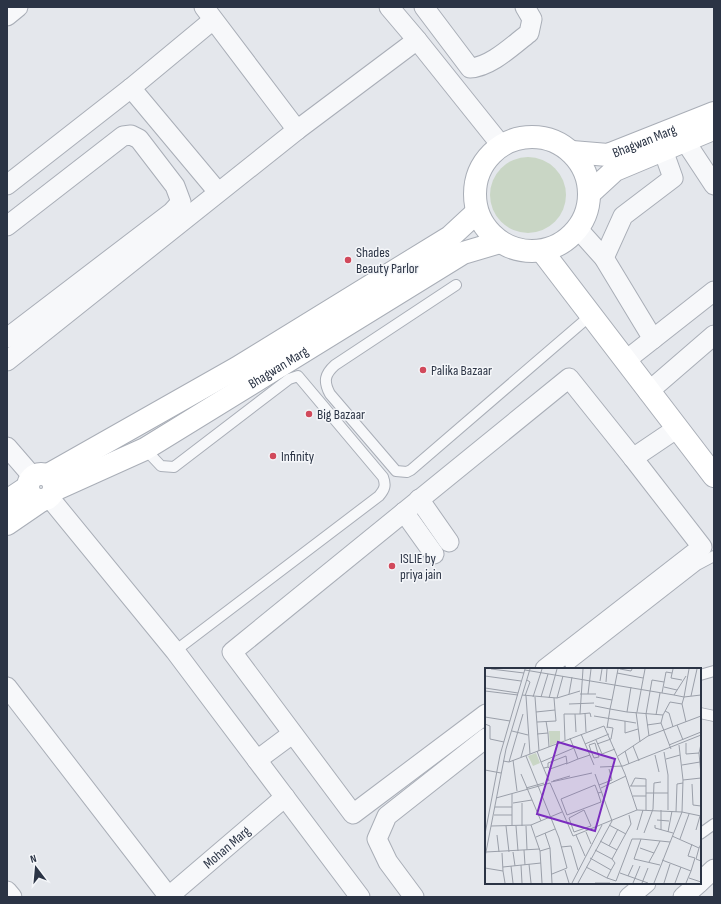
<svg xmlns="http://www.w3.org/2000/svg" width="721" height="904" font-family="'Sofia Sans Condensed',sans-serif">
<style>
.green{fill:#c9d6c5}
.lines{fill:none;stroke-linecap:round;stroke-linejoin:round}
.lane-casing{stroke:#a9aeb7;stroke-width:12}
.street-casing{stroke:#a9aeb7;stroke-width:21}
.secondary-casing{stroke:#a9aeb7;stroke-width:24}
.lane{stroke:#f7f8fa;stroke-width:10}
.street{stroke:#f7f8fa;stroke-width:19}
.secondary{stroke:#fff;stroke-width:22}
.poi-dot{fill:#d1495b;stroke:#f4f6f9;stroke-width:1.5}
.labels{text-anchor:middle;stroke-width:3;stroke-linejoin:round;paint-order:stroke}
.street-label{font-size:14px;fill:#2b3445;stroke:#f4f6f9}
.poi-label{font-size:14px;fill:#2b3445;stroke:#f4f6f9;text-anchor:start}
.inset-road{fill:none;stroke:#9a9fa9;stroke-width:1}
.view{fill:#7b2cbf;fill-opacity:0.15;stroke:#7b2cbf;stroke-width:2}
.inset-edge{fill:none;stroke:#2b3445;stroke-width:2}
</style>
<rect width="100%" height="100%" fill="#e4e7ec"/>
<circle class="green" cx="528" cy="195" r="38"/>
<g class="lines">
<defs>
<g id="lane">
<path d="M456,285l-121,80c-10,9 -12,16 -5,29l66,77 11,1 4,-2 180,-155"/>
<path d="M145,449l16,17 13,1 115,-88 9,-3 85,101c3,8 2,12 -4,19l-204,155"/>
<polyline points="570,664 697,565 714,556"/>
<polyline points="700,675 714,671"/>
<polyline points="700,713 714,716"/>
<polyline points="700,834 714,824"/>
</g>
<g id="street">
<polyline points="204,7 297,130 417,40"/>
<polyline points="389,7 417,40 501,145"/>
<path d="M424,7l46,61c21,-1 43,-23 59,-35l3,-14 -7,-12"/>
<polyline points="7,16 18,7"/>
<polyline points="131,88 218,192"/>
<polyline points="685,141 714,185"/>
<polyline points="7,185 131,88 213,20"/>
<polyline points="7,226 123,136 131,135 139,139 175,186 181,202 172,212 7,338"/>
<polyline points="578,229 604,258 653,339"/>
<polyline points="604,258 623,216 673,178 663,150"/>
<polyline points="7,361 297,130"/>
<polyline points="625,361 714,291"/>
<polyline points="648,392 714,335"/>
<polyline points="7,447 33,477"/>
<polyline points="49,497 175,651 360,897"/>
<polyline points="419,499 449,542"/>
<polyline points="404,512 434,554"/>
<polyline points="545,669 702,547 633,458"/>
<polyline points="7,687 169,897"/>
<polyline points="486,714 353,814 232,652 569,378 633,458 676,429"/>
<polyline points="257,760 292,734"/>
<polyline points="700,882 714,869"/>
<polyline points="7,891 12,897"/>
<path id="s1" d="M168,897l117,-100"/>
<polyline points="414,897 388,862 377,839 387,816 486,738"/>
<polyline points="629,897 646,883"/>
<polyline points="683,897 699,883"/>
</g>
<g id="secondary">
<circle cx="532" cy="194" r="57"/>
<path id="s2" d="M572,152l36,3 106,-42"/>
<polyline points="590,193 615,170 713,129"/>
<polyline points="542,251 714,476"/>
<circle cx="41" cy="487" r="13"/>
<polyline points="48,475 237,368 450,237 477,212"/>
<path id="s3" d="M54,490l91,-41 318,-196 37,-11"/>
<polyline points="7,501 28,487"/>
<polyline points="7,524 42,500"/>
</g>
</defs>
<use href="#lane" class="lane-casing"/>
<use href="#street" class="street-casing"/>
<use href="#secondary" class="secondary-casing"/>
<use href="#lane" class="lane"/>
<use href="#street" class="street"/>
<use href="#secondary" class="secondary"/>
</g>
<g class="poi-dot">
<circle cx="348" cy="260" r="4"/>
<circle cx="423" cy="370" r="4"/>
<circle cx="309" cy="414" r="4"/>
<circle cx="273" cy="456" r="4"/>
<circle cx="392" cy="566" r="4"/>
</g>
<g class="labels">
<g class="street-label">
<text dy="5" stroke="none"><textPath href="#s2" startOffset="75">Bhagwan Marg</textPath></text>
<text dy="5" stroke="none"><textPath href="#s3" startOffset="256">Bhagwan Marg</textPath></text>
<text dy="5" stroke="none"><textPath href="#s1" startOffset="77">Mohan Marg</textPath></text>
</g>
<g class="poi-label">
<text x="356" y="257">Shades<tspan x="356" dy="16">Beauty Parlor</tspan></text>
<text x="431" y="375">Palika Bazaar</text>
<text x="317" y="419">Big Bazaar</text>
<text x="281" y="461">Infinity</text>
<text x="400" y="563">ISLIE by<tspan x="400" dy="16">priya jain</tspan></text>
</g>
</g>
<g transform="translate(485 668)">
<rect width="216" height="216" fill="#e4e7ec"/>
<path d="M64,63h11v10l-10,5zM51,85l4,10 -7,3 -5,-10z" fill="#c9d6c5"/>
<path class="inset-road" d="M6,1l33,4M135,1l11,2 1,-2M188,1l-2,9 11,2M204,1l-5,28 17,-2M40,2l149,25 12,-19M132,5l26,5M0,8l36,5M115,13l2,-12M121,14l1,-13M179,19l13,3M0,20l33,5M0,23l33,4M177,25l4,-21 6,1M84,26l3,-17M95,26h16M103,26l3,-25M37,27l35,3 23,-7M189,27l10,2 -2,7 4,18M40,28l5,-14 -3,-2M41,28l4,58M206,28l6,-27M48,29l9,-28M50,29l4,54M56,29l7,-23M111,29l16,3 6,-31M64,30l8,-29M72,30l6,-22M84,36l25,-1M110,38l15,3 2,-9M180,43l4,2 4,14M51,44l19,-2 -1,-12M142,44l36,3 7,-13 12,2M151,44l4,30M152,44l8,-43M100,45l1,19M90,46l1,18M95,46l10,-1 1,4M161,46l6,-34 12,2M161,46l3,22M171,47l4,-22M178,47l-2,8 10,26M109,48l42,7M0,49l25,4M140,53v12l13,-4M52,54l19,-1 -1,-11M0,56l5,2v13l14,3M162,57l14,-2M192,57l6,15M122,60l3,-19 17,3 4,-25M27,63l16,4M63,65l1,14M52,66l11,-1 -2,-12M96,66l13,31M85,70l8,21 12,-4M80,72l-1,-26h16l3,-45M111,72l6,14 13,-5M201,75v11l13,-1 2,-9M100,76l24,-10M112,76l14,-5 2,-11 -6,-1M184,77l32,-13M194,77l4,35 -1,32 19,4M148,78l6,15M52,83l4,11 33,-14M140,83l4,13M104,84l2,-1 -2,-6 6,-2 4,14 -5,1 -3,-7M179,84l4,23v35M214,85l2,22M170,87l4,17M41,88l33,82 8,30 -15,6M133,88l30,-20 53,-20M36,89l4,-14M181,91l14,-4M28,92l4,31M18,93l6,1 95,-36 21,48 12,36 -64,26 -23,-53M24,94l14,-48M56,94l8,19M81,96l12,-5M197,97l18,-3M115,99l23,-1 78,-31M59,100l4,-1v-4l18,-7 1,7 -17,6 -2,-2M0,102l16,3M36,106l20,47M198,112l18,-2M68,113l17,-5M66,114l41,-9M207,116l1,21 8,1M114,117l13,-5 -3,-11M145,118h16v-7l-11,-1 -4,8M41,120l18,-5M116,120l25,-12M113,125l3,9 -34,13 -6,-16 34,-14 3,8 4,-1M161,125h22M148,128h13v-10M11,130l54,-15M28,135l19,-3M37,135v23M10,139h17M168,141l1,-26 7,-1M99,142l7,16 -17,6 -5,-14zM152,142l45,2 -28,71M161,142v-14M176,142v20M191,144l1,-28 6,-1M9,147h18M172,152l12,1M46,157l9,26 2,32M124,157l17,9M170,157v3l18,5M6,158l40,-1 31,-13M21,158l3,26M27,158v-32M31,158l2,25M41,158l1,24M152,162l6,-20M211,162l4,-14M101,164l5,12M183,164l4,-21M159,165l9,-24M0,166l15,-79 25,-86M12,167l2,17M91,167l9,21M187,168l27,12 2,-4M51,169l19,-8M195,171l9,-25M115,173l17,9M207,176l-4,12 7,2M124,178l9,-17M76,179l10,-1 7,24M65,180l2,35M155,180l14,5 -5,9M214,180l-3,11 5,2M39,182l1,15M110,182l17,9 19,-35 -2,-9M55,183l10,-3 -5,-15M1,184l54,-3M28,184l2,14M169,185l6,-12M0,189l21,-108 24,-80M105,190l21,12 4,-7 -3,-4M177,192l29,11 4,-13M44,196l2,19M36,197l1,18M175,197l-26,-6 7,-20 29,3M26,198l2,17M18,199l38,-4M101,199l21,11 4,-8M0,200l18,3 -1,-18M80,202l4,13M18,203l2,12M135,205l28,10M143,208l5,-11M122,210l9,3 16,-42h9M204,210l12,4M87,215l30,-58M93,215l34,-62 -17,-47M110,215h15M148,215l7,-17M157,215l6,-15M179,215l6,-19M190,215l6,-16M201,215l5,-12"/>
<path class="view" d="M73,74l57,17 -20,72 -58,-17z"/>
<rect width="216" height="216" class="inset-edge"/>
</g>
<rect width="721" height="904" fill="none" stroke="#2b3445" stroke-width="16"/>
<g transform="translate(36 868) rotate(344)" stroke="#f4f6f9" stroke-width="3" paint-order="stroke">
<path d="M0-3L7 15L0 10L-7 15Z" fill="#2b3445"/>
<text y="-6" font-size="11" font-weight="bold" text-anchor="middle" fill="#2b3445">N</text>
</g>
</svg>
